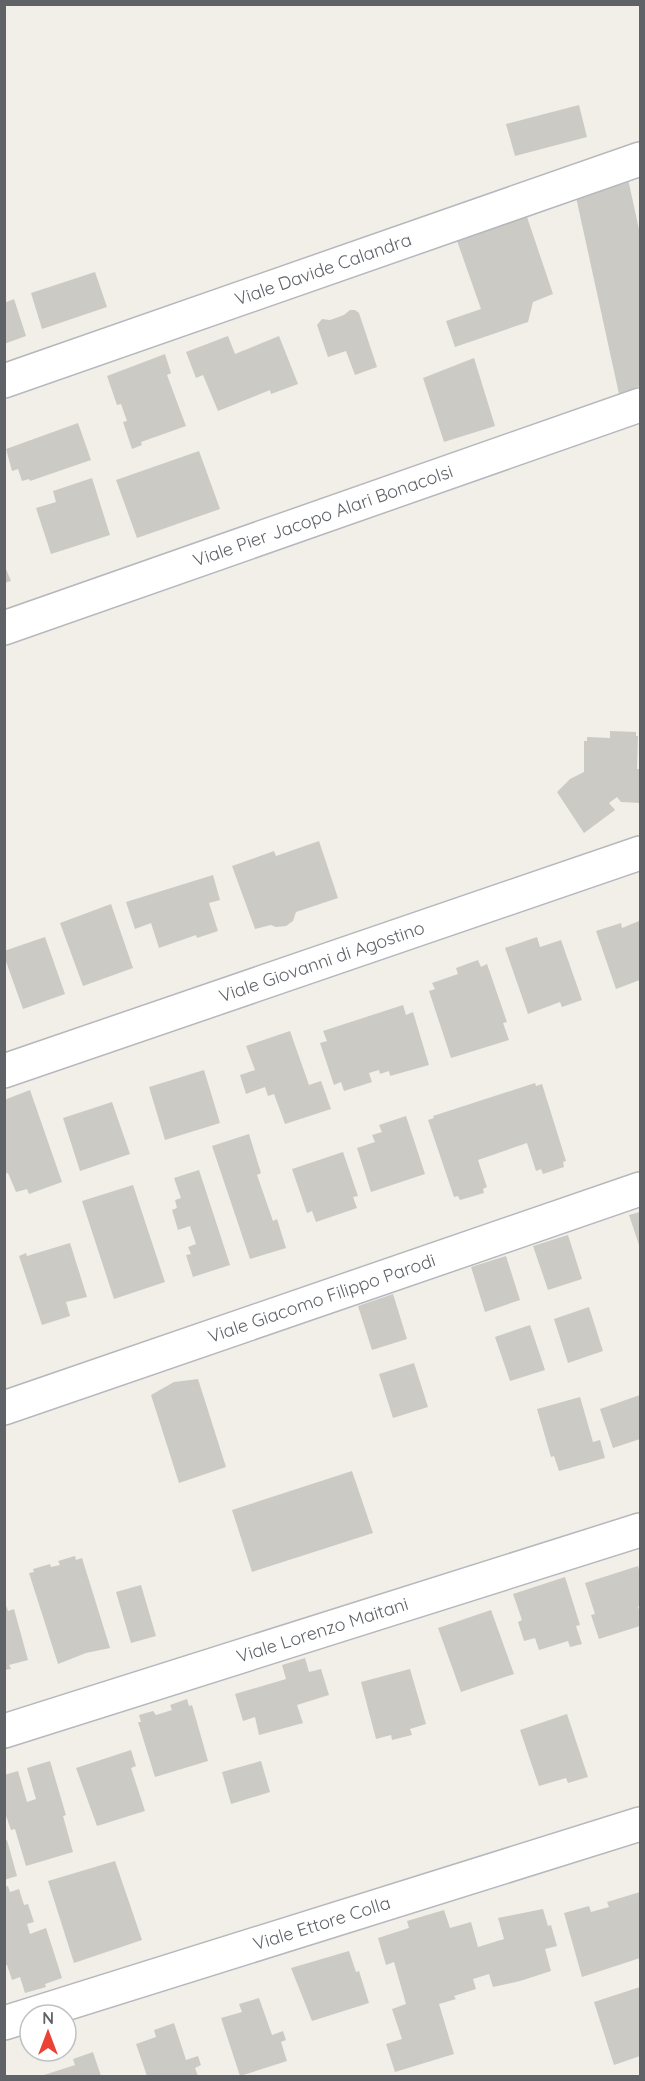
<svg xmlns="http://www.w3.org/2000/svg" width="645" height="2081" font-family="Quicksand,sans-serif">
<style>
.building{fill:#cccac5}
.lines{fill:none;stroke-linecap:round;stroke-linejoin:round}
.minor-casing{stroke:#b5b8bc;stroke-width:36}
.minor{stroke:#fff;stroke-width:33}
.labels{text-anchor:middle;stroke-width:6;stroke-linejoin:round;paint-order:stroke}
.street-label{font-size:18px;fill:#5f6368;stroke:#fff}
</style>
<rect width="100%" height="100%" fill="#f1efe8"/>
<g class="building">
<polygon points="579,105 587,137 515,156 506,124"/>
<polygon points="628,179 640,234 640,386 619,394 576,197"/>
<polygon points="526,214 553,294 533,302 528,322 455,347 446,321 481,309 456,238"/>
<polygon points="95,272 107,307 42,329 31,293"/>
<polygon points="14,299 26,336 4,344 4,303"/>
<polygon points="350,310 355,310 359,313 377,367 355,375 346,351 328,357 317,325 322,319 330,320 344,315"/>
<polygon points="228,336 235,354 279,336 298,384 271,394 270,390 218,411 203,375 196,378 186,352"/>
<polygon points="165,354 171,373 167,375 186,426 141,442 142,445 132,449 123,422 127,421 121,404 117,405 107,376"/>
<polygon points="474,358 495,426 444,442 423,378"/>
<polygon points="78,423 91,460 30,481 29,479 22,481 18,469 12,471 6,449"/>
<polygon points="199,451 220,509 137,538 116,480"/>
<polygon points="92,478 110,535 51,554 36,508 56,502 53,491"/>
<polygon points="4,564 11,581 4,583"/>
<polygon points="610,731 636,732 636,736 638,736 637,769 640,769 640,803 621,802 617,797 609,803 615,810 584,833 557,792 570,779 584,772 584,741 587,741 587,737 610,738"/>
<polygon points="319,841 338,898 296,912 293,921 286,926 276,927 271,925 255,929 232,866 274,851 276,856"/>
<polygon points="213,875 220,900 209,903 218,931 197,938 196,935 159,948 151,923 135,929 126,902"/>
<polygon points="111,904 133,968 83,986 60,923"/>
<polygon points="639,921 640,980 616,989 596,931 621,923 622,928"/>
<polygon points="45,937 65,994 23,1009 4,956 4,951"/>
<polygon points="537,937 540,947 561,940 582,1000 562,1007 560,1002 528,1014 505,948"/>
<polygon points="478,960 481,967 487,964 507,1022 503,1023 509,1040 451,1058 429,991 435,989 432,983 458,974 456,968"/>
<polygon points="403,1005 406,1015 413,1012 429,1065 390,1076 389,1071 380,1074 379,1070 369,1073 372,1082 344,1091 341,1082 334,1085 320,1043 327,1041 323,1031"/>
<polygon points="290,1031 309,1085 321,1081 331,1109 285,1124 274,1094 268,1096 265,1087 246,1094 240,1075 255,1070 246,1046"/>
<polygon points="204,1070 220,1123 165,1140 149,1087"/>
<polygon points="535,1083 536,1086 542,1084 566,1161 563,1162 564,1167 543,1174 541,1169 536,1171 527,1143 478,1160 487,1187 483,1189 484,1193 460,1200 458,1196 454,1197 428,1120 434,1118 433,1116"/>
<polygon points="30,1090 62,1182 29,1194 27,1189 16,1192 8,1173 4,1174 4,1100"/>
<polygon points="112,1102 130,1154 80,1171 63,1118"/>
<polygon points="406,1116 425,1174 371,1192 357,1148 375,1142 372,1135 382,1132 379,1125"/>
<polygon points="249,1134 261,1173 257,1175 273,1221 277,1219 286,1248 250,1259 212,1146"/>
<polygon points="343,1152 358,1196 353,1197 357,1208 316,1222 312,1211 307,1213 292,1169"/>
<polygon points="199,1170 230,1265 193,1277 186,1255 191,1254 188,1247 196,1244 190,1226 178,1230 172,1210 177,1208 175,1200 181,1198 174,1178"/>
<polygon points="133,1185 165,1282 114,1299 82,1201"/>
<polygon points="640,1212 640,1248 629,1215"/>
<polygon points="568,1235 582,1279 548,1290 533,1246"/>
<polygon points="70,1243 87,1297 66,1302 70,1316 42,1325 19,1256 26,1253 27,1256"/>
<polygon points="506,1256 520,1300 485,1312 471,1267"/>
<polygon points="393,1294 407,1339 372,1350 358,1306"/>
<polygon points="589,1307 603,1351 568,1363 554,1319"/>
<polygon points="530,1325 545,1370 510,1381 495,1337"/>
<polygon points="414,1363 428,1407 393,1418 379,1374"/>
<polygon points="198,1379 226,1467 179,1483 151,1395 174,1382"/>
<polygon points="640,1395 640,1439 613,1448 600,1409"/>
<polygon points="580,1397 593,1442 600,1440 605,1458 559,1471 554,1456 551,1457 537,1409"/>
<polygon points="352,1471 373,1533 252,1572 232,1510"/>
<polygon points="75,1556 76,1560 82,1558 110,1648 86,1653 58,1664 29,1573 34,1572 33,1569 50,1564 51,1567 60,1565 58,1561"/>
<polygon points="638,1566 640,1573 640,1606 638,1606 640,1614 640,1626 599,1639 591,1615 595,1614 585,1583"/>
<polygon points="565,1577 580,1625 576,1626 582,1644 570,1647 568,1641 539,1650 535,1638 524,1641 518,1622 522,1620 513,1594"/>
<polygon points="141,1585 156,1636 131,1643 116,1592"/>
<polygon points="4,1600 8,1611 14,1609 28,1660 9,1665 11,1669 4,1670"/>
<polygon points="491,1610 514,1674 461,1692 438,1628"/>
<polygon points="305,1658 309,1672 321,1669 329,1695 297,1705 303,1723 259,1735 255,1717 243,1721 235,1694 286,1679 282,1665"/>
<polygon points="410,1669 426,1724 410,1729 412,1735 392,1740 391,1735 376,1739 361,1682"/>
<polygon points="187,1699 189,1706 192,1705 208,1761 155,1777 138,1722 141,1722 139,1715 153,1711 156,1715 172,1710 170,1705"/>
<polygon points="567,1714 588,1777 568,1783 566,1778 539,1786 520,1730"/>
<polygon points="131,1750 136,1766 131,1768 145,1811 97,1826 76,1768"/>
<polygon points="50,1761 66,1815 63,1816 73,1852 26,1866 15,1829 11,1830 4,1810 4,1775 18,1771 27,1802 36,1799 27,1768"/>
<polygon points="261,1761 270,1792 231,1804 222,1772"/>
<polygon points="7,1840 17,1876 4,1880 4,1841"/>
<polygon points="115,1861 142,1940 74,1963 48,1881"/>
<polygon points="8,1886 10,1892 19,1889 24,1905 28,1904 34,1922 27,1924 30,1934 46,1928 62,1978 45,1984 46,1987 25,1993 20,1977 12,1980 7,1965 4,1966 4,1887"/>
<polygon points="640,1892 640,1958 582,1977 564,1913 589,1906 591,1912 609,1907 607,1902"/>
<polygon points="543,1909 548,1926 551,1925 557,1946 545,1949 551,1971 520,1981 493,1987 489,1974 473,1979 476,1989 454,1996 456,1999 439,2004 454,2054 395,2072 386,2044 402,2039 392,2009 406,2004 394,1962 386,1965 378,1938 409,1928 407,1921 444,1910 450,1928 471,1922 478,1947 504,1939 498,1918"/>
<polygon points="349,1951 356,1972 359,1971 369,2003 312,2021 291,1968"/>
<polygon points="640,1987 640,2056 614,2065 594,2002"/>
<polygon points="259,1998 272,2035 283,2031 286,2040 281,2042 287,2061 240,2076 221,2018 242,2012 239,2004"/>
<polygon points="174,2023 186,2060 198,2056 201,2065 195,2068 198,2076 147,2076 136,2044 156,2037 154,2030"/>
<polygon points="93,2052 101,2076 41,2076 75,2065 73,2059"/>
</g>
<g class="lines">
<defs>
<g id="minor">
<path id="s1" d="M4,381l636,-222"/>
<path id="s2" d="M4,628l636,-223"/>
<path id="s3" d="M4,1071l636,-218"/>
<path id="s4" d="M4,1408l636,-219"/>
<path id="s5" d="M4,1731l636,-201"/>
<path id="s6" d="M4,2023l636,-199"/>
</g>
</defs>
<use href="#minor" class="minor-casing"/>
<use href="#minor" class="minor"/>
</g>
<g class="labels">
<g class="street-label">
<text dy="6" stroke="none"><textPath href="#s1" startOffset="338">Viale Davide Calandra</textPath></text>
<text dy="6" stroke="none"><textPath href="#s2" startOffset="338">Viale Pier Jacopo Alari Bonacolsi</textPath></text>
<text dy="6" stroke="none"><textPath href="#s3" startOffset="336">Viale Giovanni di Agostino</textPath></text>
<text dy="6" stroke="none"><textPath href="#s4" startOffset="336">Viale Giacomo Filippo Parodi</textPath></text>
<text dy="6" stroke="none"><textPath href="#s5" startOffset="334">Viale Lorenzo Maitani</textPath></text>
<text dy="6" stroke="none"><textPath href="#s6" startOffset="333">Viale Ettore Colla</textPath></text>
</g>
</g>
<rect width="645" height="2081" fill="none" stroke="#5f6368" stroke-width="12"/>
<g transform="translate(48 2033)"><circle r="28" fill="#ffffff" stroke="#bfc1c3" stroke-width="1.5"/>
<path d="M0-4.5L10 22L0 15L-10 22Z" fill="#ea4335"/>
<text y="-9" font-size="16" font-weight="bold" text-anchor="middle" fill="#5f6368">N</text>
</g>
</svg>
